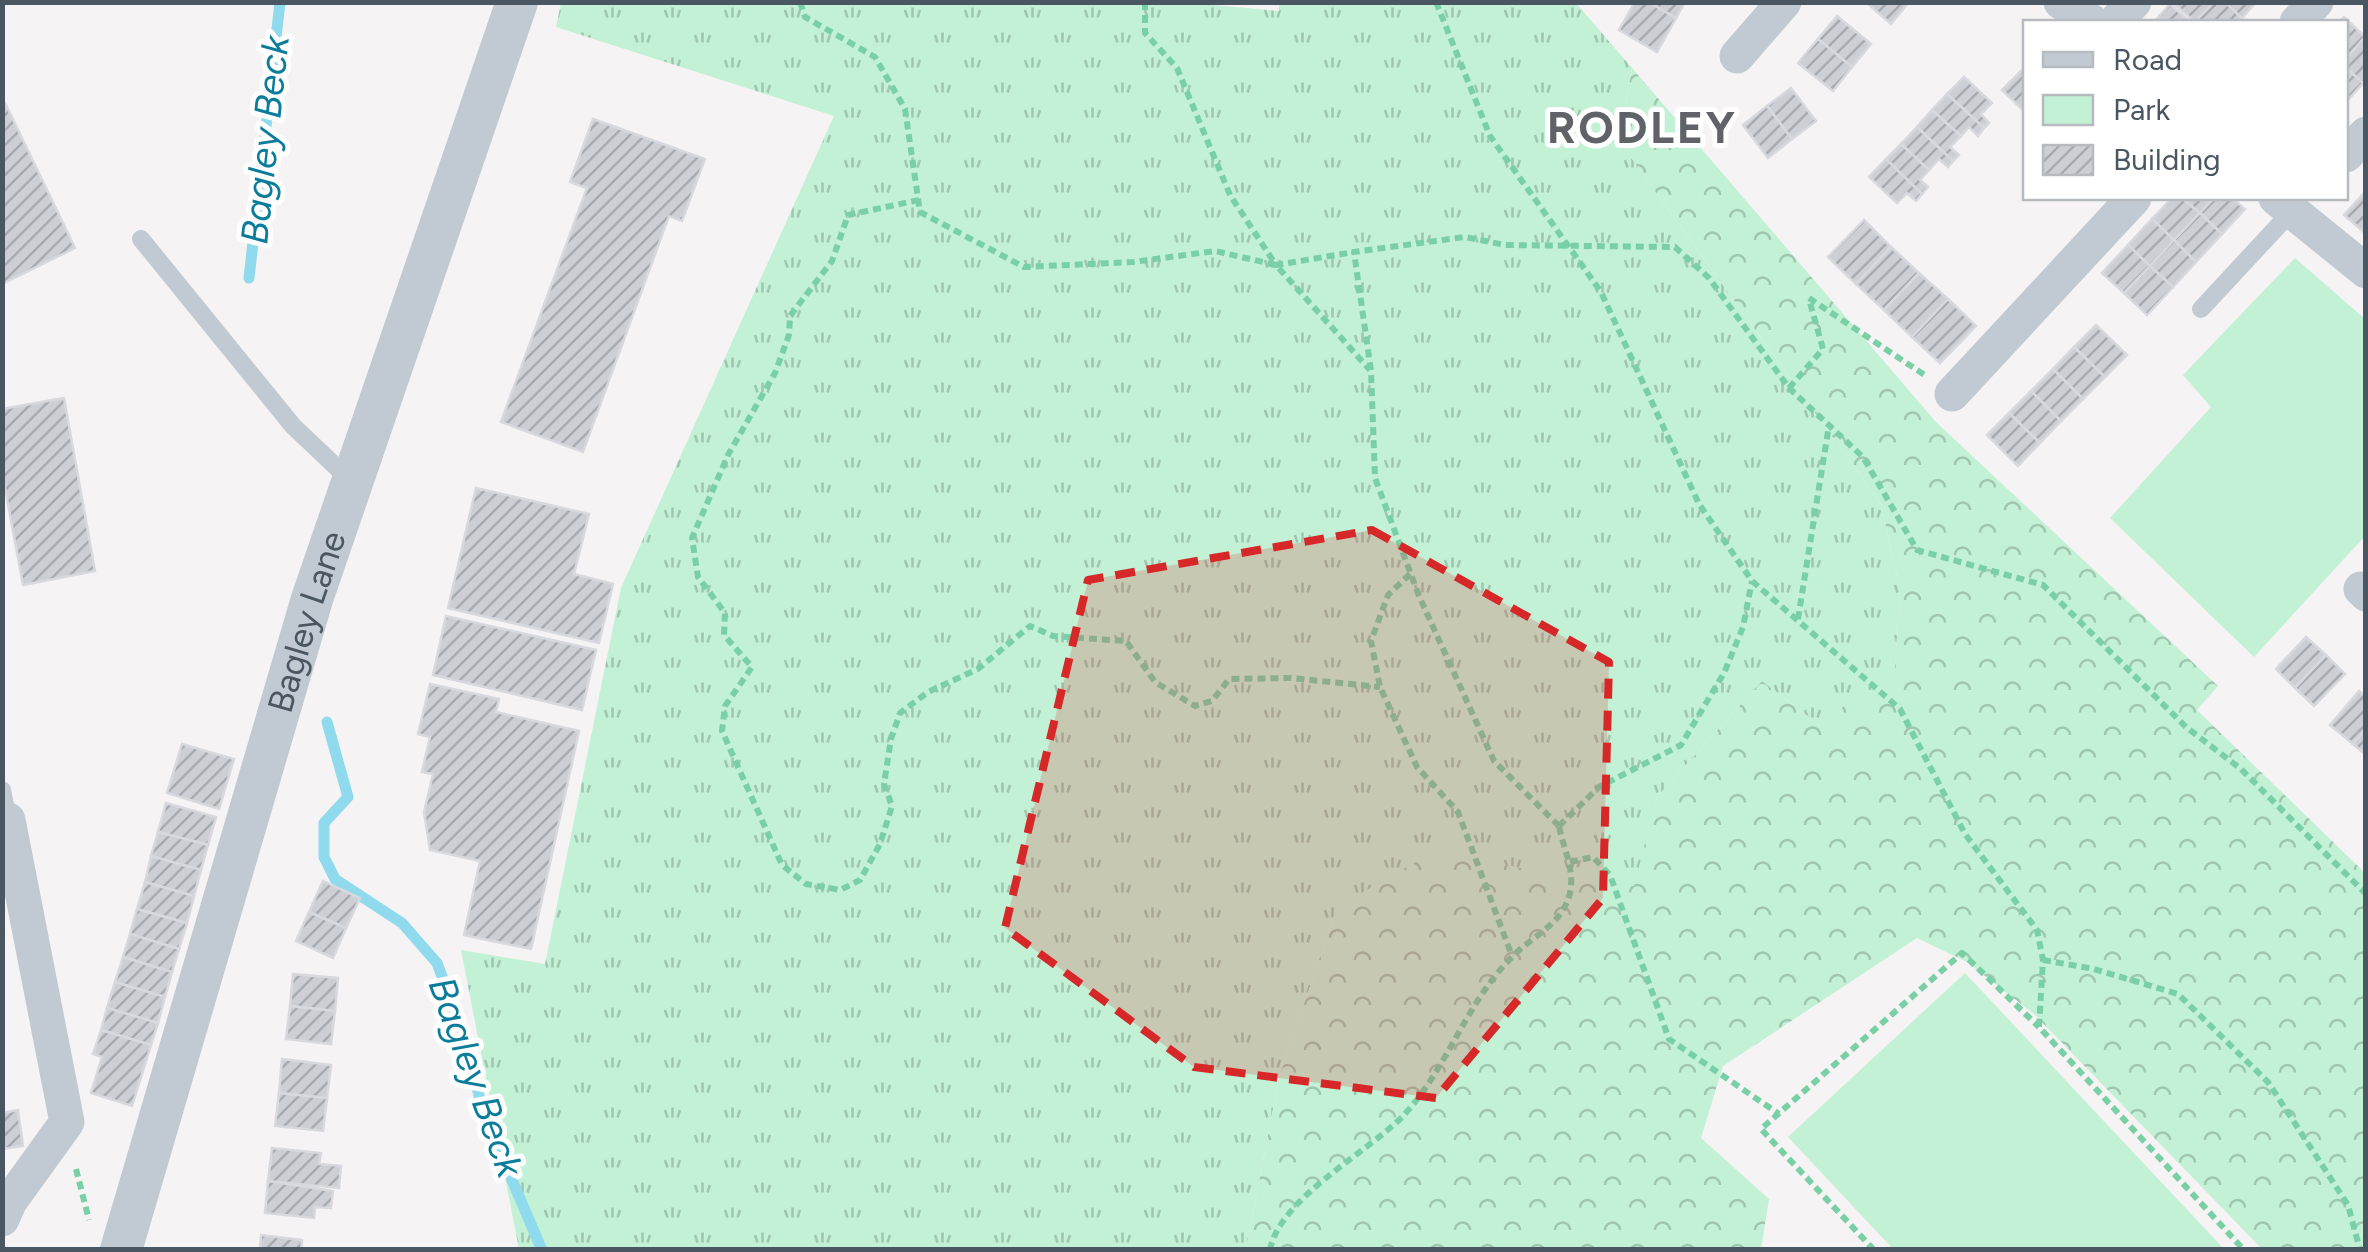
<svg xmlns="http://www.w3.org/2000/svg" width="2368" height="1252" font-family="Figtree,sans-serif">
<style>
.grass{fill:url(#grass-tufts)}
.forest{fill:url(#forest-crowns)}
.green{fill:#c3f1d5}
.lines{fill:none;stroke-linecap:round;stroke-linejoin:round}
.stream{stroke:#90daee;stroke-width:11}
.building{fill:url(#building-hatch);stroke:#d7d9de;stroke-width:2.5}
.path{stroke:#7ad0a6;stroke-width:6;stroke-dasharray:8 5;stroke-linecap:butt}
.service{stroke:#c1cad2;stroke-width:18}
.minor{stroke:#c1cad2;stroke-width:35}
.tertiary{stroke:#c1cad2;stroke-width:42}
.marked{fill:#d62828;fill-opacity:0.2;stroke:#d62828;stroke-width:8;stroke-dasharray:20 12;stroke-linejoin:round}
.labels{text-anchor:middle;stroke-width:10;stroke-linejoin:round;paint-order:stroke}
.street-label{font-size:35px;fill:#4a5661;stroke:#fff}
.water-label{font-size:38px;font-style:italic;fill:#0c7c9b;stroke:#fff}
.district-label{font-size:45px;font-weight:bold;letter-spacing:2.5px;fill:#5f6368;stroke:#fff}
</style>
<defs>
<pattern id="grass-tufts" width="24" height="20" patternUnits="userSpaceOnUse" patternTransform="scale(2.5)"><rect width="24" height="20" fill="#c3f1d5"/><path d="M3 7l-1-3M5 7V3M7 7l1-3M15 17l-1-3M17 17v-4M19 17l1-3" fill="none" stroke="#a0c6b0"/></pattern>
<pattern id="forest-crowns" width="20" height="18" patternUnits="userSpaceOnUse" patternTransform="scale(2.5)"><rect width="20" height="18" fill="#c3f1d5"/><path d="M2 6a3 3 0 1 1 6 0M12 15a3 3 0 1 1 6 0" fill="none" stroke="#a0c6b0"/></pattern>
<pattern id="building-hatch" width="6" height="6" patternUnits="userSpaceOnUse" patternTransform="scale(2.5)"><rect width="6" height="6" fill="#cdcfd5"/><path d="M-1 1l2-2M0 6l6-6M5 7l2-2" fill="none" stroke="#a8abb0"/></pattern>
</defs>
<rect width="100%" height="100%" fill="#f5f3f3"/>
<polygon class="grass" points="1180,2 1279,11 1279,2 1576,3 1632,68 1619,141 1881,504 1900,591 1895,668 1819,725 1762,681 1657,797 1635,887 1573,880 1337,907 1279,1078 1246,1249 519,1249 461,950 545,964 621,588 834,116 556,27 561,3"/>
<polygon class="forest" points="1632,68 1936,422 2218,686 2197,710 2365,873 2365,1249 2262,1249 2034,1014 1967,962 1917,938 1723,1066 1701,1138 1769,1199 1761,1249 1246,1249 1279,1078 1337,907 1439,849 1573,880 1634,886 1657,797 1762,681 1819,725 1895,667 1900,591 1881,504 1619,141"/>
<g class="green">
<polygon points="2295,258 2365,319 2365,536 2254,657 2110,518 2211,407 2183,375"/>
<polygon points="1965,973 2224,1249 1893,1249 1788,1137"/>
</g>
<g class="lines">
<g class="stream">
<polyline points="249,278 280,2"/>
<polyline points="327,722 348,797 324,823 324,857 335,879 402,923 437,963 469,1048 482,1110 542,1250"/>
</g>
</g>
<g class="building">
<polygon points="1635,2 1649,2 1676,18 1657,52 1619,30"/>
<polygon points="1649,2 1685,2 1676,18"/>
<polygon points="1866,2 1909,2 1891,24"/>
<polygon points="2172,2 2214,2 2195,22"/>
<polygon points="2214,2 2225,2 2242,18 2237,22 2195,22"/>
<polygon points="2225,2 2256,2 2242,18"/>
<polygon points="2170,4 2190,22 2154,22"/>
<polygon points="1837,16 1871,44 1852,67 1818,39"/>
<polygon points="2344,17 2365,37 2346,59 2346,22 2339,22"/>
<polygon points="2365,37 2366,80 2363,83 2346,68 2346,59"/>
<polygon points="1818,39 1852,67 1833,91 1798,63"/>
<polygon points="2026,66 2026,113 2002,90"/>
<polygon points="2346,68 2363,83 2346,102"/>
<polygon points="1964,77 1992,103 1981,114 1989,123 1984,128 1947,94"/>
<polygon points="1791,88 1816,121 1792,139 1767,106"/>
<polygon points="1947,94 1984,128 1978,136 1969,127 1961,136 1932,110"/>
<polygon points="5,103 75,248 2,284 2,104"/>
<polygon points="1767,106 1792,139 1768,158 1743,125"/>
<polygon points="1932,110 1961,136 1950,147 1959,155 1953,161 1917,127"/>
<polygon points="593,119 705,159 682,221 669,216 583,452 501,422 587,188 570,182"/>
<polygon points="1917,127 1953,161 1948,167 1939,159 1929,170 1901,144"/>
<polygon points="1901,144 1929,170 1920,180 1928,187 1922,194 1886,159"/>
<polygon points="1886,159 1922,194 1916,201 1907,193 1897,203 1869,177"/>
<polygon points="2366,191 2366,234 2344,215"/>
<polygon points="2172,198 2182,198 2200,213 2174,240 2152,219"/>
<polygon points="2182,198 2214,198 2200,213"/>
<polygon points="2214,198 2232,198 2245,209 2222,234 2200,213"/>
<polygon points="2200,213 2222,234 2196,262 2174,240"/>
<polygon points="2152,219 2174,240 2150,266 2128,245"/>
<polygon points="1864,220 1891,247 1856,284 1828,257"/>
<polygon points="2174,240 2196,262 2173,287 2150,266"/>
<polygon points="2128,245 2150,266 2124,293 2102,273"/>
<polygon points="1891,247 1919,273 1884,310 1856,284"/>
<polygon points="2150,266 2173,287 2147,315 2124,293"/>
<polygon points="1919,273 1948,299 1912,337 1884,310"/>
<polygon points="1948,299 1976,326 1940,363 1912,337"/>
<polygon points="2096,325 2127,355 2105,377 2074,347"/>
<polygon points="2074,347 2105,377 2083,399 2053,369"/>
<polygon points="2053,369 2083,399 2061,421 2031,391"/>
<polygon points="2031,391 2061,421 2040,443 2009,413"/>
<polygon points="64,398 95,571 23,585 2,472 2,409"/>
<polygon points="2009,413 2040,443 2018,466 1987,435"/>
<polygon points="476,488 589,514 574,574 613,584 599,643 448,608"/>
<polygon points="446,616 596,650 582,710 433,675"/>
<polygon points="2306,637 2326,655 2295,688 2276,669"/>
<polygon points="2326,655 2345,674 2314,706 2295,688"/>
<polygon points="430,684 499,699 496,712 579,731 531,949 464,935 480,861 430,850 424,812 433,774 422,772 430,737 418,734"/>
<polygon points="2359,691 2366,697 2366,729 2353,744 2330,725"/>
<polygon points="2366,729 2366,755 2353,744"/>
<polygon points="182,744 234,759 219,809 167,793"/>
<polygon points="166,803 216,817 208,845 158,832"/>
<polygon points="158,832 208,845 201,870 151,856"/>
<polygon points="151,856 201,870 194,896 145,882"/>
<polygon points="323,881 360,898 346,928 309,912"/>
<polygon points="145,882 194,896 187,923 137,909"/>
<polygon points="137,909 187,923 179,949 130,934"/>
<polygon points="309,912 346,928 333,958 296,941"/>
<polygon points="130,934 179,949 172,972 123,957"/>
<polygon points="123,957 172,972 165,997 115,982"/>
<polygon points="293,974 338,978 335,1011 290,1006"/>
<polygon points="115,982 165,997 158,1023 107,1008"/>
<polygon points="290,1006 335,1011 331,1044 286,1039"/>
<polygon points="107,1008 158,1023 151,1045 101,1030"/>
<polygon points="101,1030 151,1045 132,1106 91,1093 102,1057 93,1054"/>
<polygon points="282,1059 331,1065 327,1098 279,1093"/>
<polygon points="279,1093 327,1098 323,1131 275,1126"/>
<polygon points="18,1110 23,1146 2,1149 2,1113"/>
<polygon points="272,1148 321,1153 319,1164 341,1166 339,1188 268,1181"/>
<polygon points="268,1181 333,1191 331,1208 315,1207 314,1218 265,1213"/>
<polygon points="261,1235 302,1240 301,1250 260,1250"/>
</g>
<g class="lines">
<g class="path">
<polyline points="800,2 805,17 875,57 905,109 920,212 1024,267 1133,262 1215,251 1276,265 1370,370"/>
<polyline points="1145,2 1145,33 1177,68 1230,195 1276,265 1354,252"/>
<polyline points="1436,2 1490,136 1601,292 1699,504 1752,581 1900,709 1965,834 2037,930 2043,960 2039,1027 2244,1250"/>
<polyline points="919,200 848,215 832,261 790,316 789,335 775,373 728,455 692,538 698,577 725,613 724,635 752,667 725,706 722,731 782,865 806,884 840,890 860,880 880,844 892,806 884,784 891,739 900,713 928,692 978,669 1030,626 1053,636 1126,641 1155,682 1195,706 1212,701 1229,679 1291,678 1380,687"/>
<polyline points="1809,298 1926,376"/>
<polyline points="1789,388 1823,349 1809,299"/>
<polyline points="1410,574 1388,595 1371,641 1380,687 1417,767 1458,812 1512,956"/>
<polyline points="1798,619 1829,425"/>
<polyline points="1559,826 1494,761 1419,596 1375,478 1371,371 1354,252 1465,237 1505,245 1675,247 1709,278 1789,388 1863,457 1917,550 2043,585 2186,727 2241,769 2366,894"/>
<polyline points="1559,826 1599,787 1681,745 1724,673 1743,627 1752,581"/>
<polyline points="1570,862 1593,857 1610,875 1669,1039 1779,1114"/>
<polyline points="2043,960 2094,969 2178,994 2268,1082 2348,1205 2360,1250"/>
<polyline points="76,1169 89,1220"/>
<path d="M1270,1250c9,-51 97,-97 133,-134 44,-47 62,-111 107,-157 21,-23 52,-33 60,-66 5,-24 -7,-45 -11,-67"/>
<polyline points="1874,1250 1761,1129 1962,953 2039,1027"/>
</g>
<g class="service">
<polyline points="141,239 293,426 350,480"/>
<polyline points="2201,309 2291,212"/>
<polyline points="2,790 8,820"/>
</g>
<g class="minor">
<polyline points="2061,2 2092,22"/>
<polyline points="2115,22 2134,2"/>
<polyline points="2297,22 2316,2"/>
<polyline points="1737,56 1784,2"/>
<polyline points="2346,155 2366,134"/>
<polyline points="2276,198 2366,271"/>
<polyline points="1952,394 2134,198"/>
<polyline points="2361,589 2366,594"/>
<polyline points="2,1219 10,1201 67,1122 8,820"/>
</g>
<path class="tertiary" id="s1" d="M121,1250l191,-651 205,-597"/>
</g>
<path class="marked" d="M1372,530l237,132 -6,236 -167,200 -242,-31 -189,-139 83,-348z"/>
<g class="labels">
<g class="street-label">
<text dy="12" stroke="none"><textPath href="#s1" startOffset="655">Bagley Lane</textPath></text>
</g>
<g class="water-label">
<text transform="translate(265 140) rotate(-84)" y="13">Bagley Beck</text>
<text transform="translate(476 1077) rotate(70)" y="13">Bagley Beck</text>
</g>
<g class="district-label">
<text x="1642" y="143">RODLEY</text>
</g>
</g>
<rect width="2368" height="1252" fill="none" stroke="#4a5661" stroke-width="10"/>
<rect x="2023" y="20" width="325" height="180" fill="#ffffff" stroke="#b7bbc0" stroke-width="2.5"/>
<rect x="2043" y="52" width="50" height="15" fill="#c1cad2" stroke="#b7bbc0" stroke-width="2.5"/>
<text x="2113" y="70" font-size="30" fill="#4a5661">Road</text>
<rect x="2043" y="95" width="50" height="30" fill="#c3f1d5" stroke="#b7bbc0" stroke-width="2.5"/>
<text x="2113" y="120" font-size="30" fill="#4a5661">Park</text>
<rect x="2043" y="145" width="50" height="30" fill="url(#building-hatch)" stroke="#b7bbc0" stroke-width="2.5"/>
<text x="2113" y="170" font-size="30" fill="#4a5661">Building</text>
</svg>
